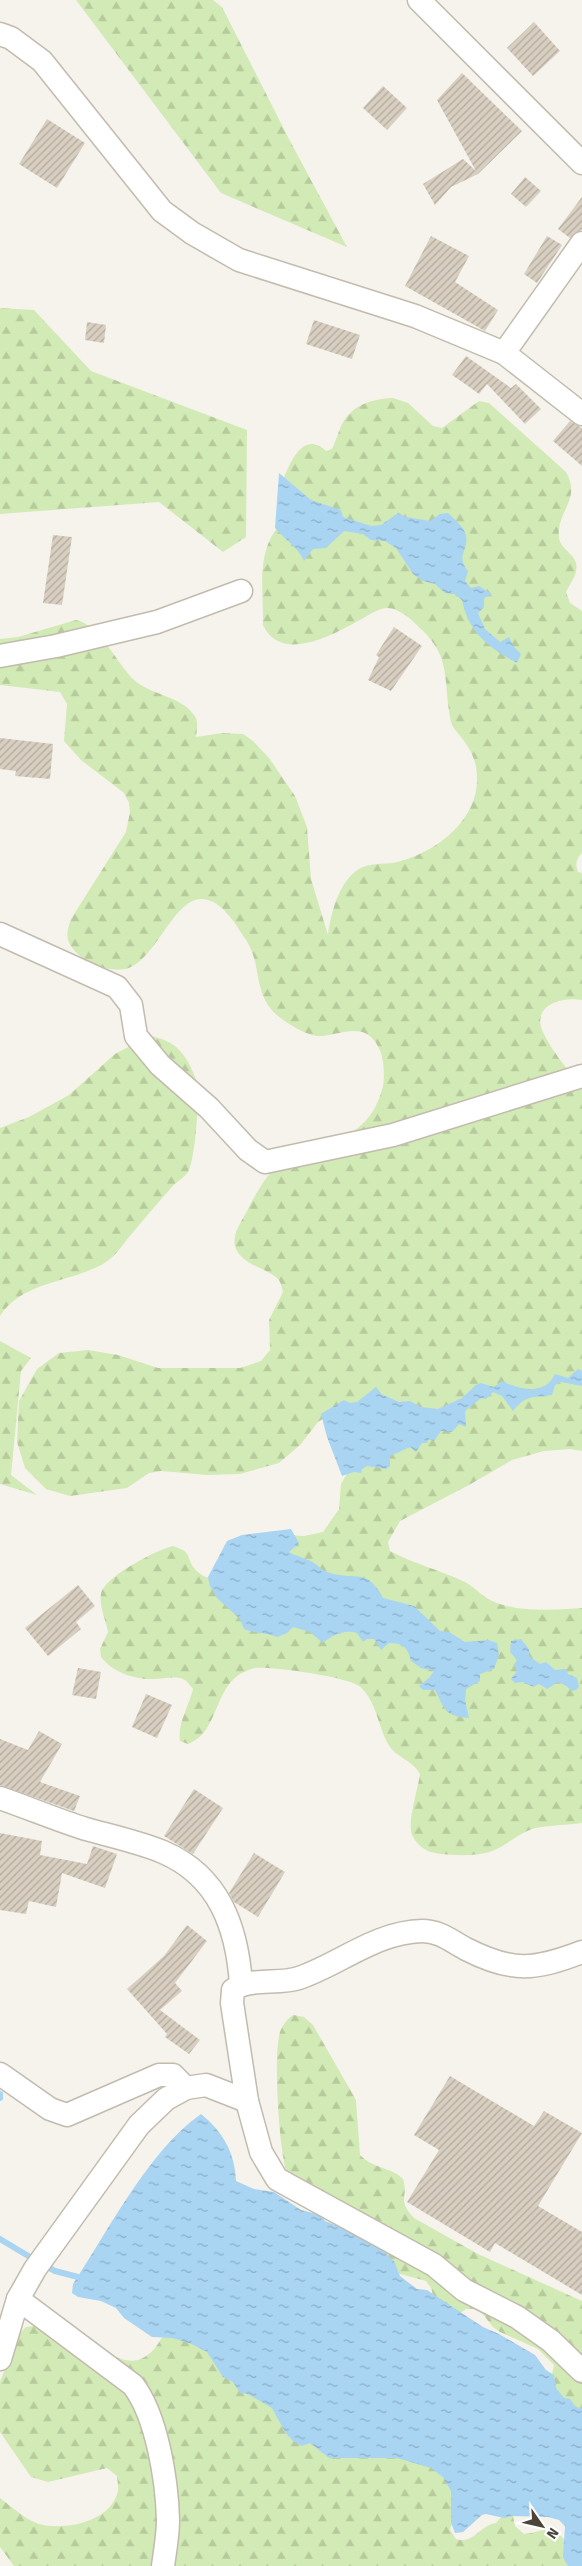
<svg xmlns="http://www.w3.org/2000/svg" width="582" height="2566" font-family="'Fira Sans',sans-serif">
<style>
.forest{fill:url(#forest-firs)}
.water{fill:url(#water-ripples)}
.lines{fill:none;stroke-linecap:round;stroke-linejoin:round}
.stream{stroke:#a9d4f2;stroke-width:6}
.building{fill:url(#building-hatch)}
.minor-casing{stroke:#c2bbae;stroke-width:25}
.minor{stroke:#fff;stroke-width:22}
</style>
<defs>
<pattern id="forest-firs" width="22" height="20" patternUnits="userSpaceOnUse" patternTransform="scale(1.25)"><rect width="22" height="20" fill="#d2eab5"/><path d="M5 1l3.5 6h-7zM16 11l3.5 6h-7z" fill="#b6ca9c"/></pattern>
<pattern id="water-ripples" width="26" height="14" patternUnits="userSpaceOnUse" patternTransform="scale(1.25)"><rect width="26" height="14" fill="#a9d4f2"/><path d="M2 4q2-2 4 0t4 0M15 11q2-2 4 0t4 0" fill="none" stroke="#8caec5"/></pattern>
<pattern id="building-hatch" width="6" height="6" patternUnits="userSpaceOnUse" patternTransform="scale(1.25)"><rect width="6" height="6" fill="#d8cfc1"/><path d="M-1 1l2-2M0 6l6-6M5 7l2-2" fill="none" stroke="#b1aa9e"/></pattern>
</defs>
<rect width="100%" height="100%" fill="#f6f3ec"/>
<g class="forest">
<polygon points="76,0 213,0 222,7 290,141 347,247 221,193"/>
<polygon points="0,308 34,310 91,371 247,430 246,537 223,552 159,502 0,514"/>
<path d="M393,398l15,5 25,23 9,2 37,-27 10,2 77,69c16,28 -10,39 -7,66 2,13 21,17 17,33 -1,7 -7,14 -10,21l4,11 12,8v242c-6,6 -7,11 -4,19l4,1v127c-17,-3 -47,3 -41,27 3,10 20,36 28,43 3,4 9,6 13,8v373l-12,-2 -26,2 -32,9 -43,25 -69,36 -12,21 2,9c24,13 50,19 75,31 9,5 16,13 25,18 26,13 64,10 92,8v215c-15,2 -31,2 -46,5 -17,4 -28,17 -44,23 -13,6 -51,5 -64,0 -7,-3 -13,-10 -16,-16 -5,-13 6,-46 8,-61 -8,-14 -22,-16 -30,-27 -12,-18 -13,-47 -31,-61 -12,-9 -88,-20 -104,-18 -7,2 -15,5 -20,10 -21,18 -19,56 -47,66l-8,-3c-3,-17 9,-35 13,-52 -3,-3 -5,-7 -8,-9 -9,-5 -22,-1 -31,-1 -19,1 -42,-7 -53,-22l-1,-8 8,-17c-2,-12 -9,-25 -7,-38 3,-17 55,-44 72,-48 20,7 12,9 21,22 5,7 14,10 21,12l132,44 138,35 -201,-102 4,-22 16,1 19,-4 16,-23 2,-25 11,-19 -13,-56 -21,13 -18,23 -21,18 -39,11 -33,1 -46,-4 -12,2 -22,15 -57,8 -24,-7 -21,-21 -8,-26 2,-41 18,-32 22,-16 29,-3 30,5 40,13h82l21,-7 9,-11 -1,-30 14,-28c-1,-3 -2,-9 -4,-12 -12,-13 -38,-14 -44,-34 -3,-11 6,-24 11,-33 8,-16 18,-35 31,-47 5,-5 15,-7 22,-10 39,-16 73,-23 84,-70 2,-13 1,-32 -7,-43 -15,-23 -39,-6 -59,-7 -13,-2 -29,-12 -39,-20 -26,-22 -15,-50 -32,-76 -10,-15 -24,-41 -45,-41 -26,0 -44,56 -70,68 -19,9 -58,-7 -63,-28 -2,-7 1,-13 3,-20l55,-87 4,-20 -1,-9 -5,-10 -43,-33 -17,-19 3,-37 -7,-12 -60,-7v-46l18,-2 58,-17c24,5 41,44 58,60 17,15 47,16 60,35 5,6 3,14 2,22l26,-4 21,1 10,7 16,17 26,38 12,31 4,52 17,56c3,-22 10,-50 28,-64 11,-9 28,-6 41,-9 38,-9 81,-41 80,-84 0,-17 -6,-28 -16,-41 -3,-4 -7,-8 -9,-12 -6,-20 -4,-41 -9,-61 -3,-14 -13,-27 -24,-37 -8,-8 -20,-19 -32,-19 -10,0 -22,10 -31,14 -25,14 -76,41 -93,3 1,-34 -8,-73 17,-100l87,6 25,7 84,61 -85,-69 -54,-4 -55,-43c7,-19 21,-54 44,-32l6,-2c4,-8 6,-17 10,-25 11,-20 30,-25 51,-26z"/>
<path d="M149,1036c27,4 37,18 47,43 5,11 -1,83 -8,93 -4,6 -12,10 -17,16 -14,16 -28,32 -42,49 -7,9 -13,18 -23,25 -33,21 -83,18 -106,54v-188l29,-11 40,-22 46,-41z"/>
<polygon points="0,1341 31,1358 21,1371 11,1475 37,1495 0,1484"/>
<path d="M294,2015l10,2 9,8 43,75 4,55c15,15 30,11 43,24 6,19 -7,20 11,39l64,36 104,47v115l-26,-20 -5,-17 3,-14 -16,-16 -38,-17 -7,-5 -11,-14 -8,-4h-8l-7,5 -25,-16 -3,-10 -5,-7 -33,-9 -106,-98c-8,-24 -14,-118 -7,-142 2,-6 8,-15 14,-17z"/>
<path d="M52,2324c18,9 66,42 86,36 15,-5 22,-18 28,-31l233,122 50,20 8,33 -7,26 6,9c17,6 24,-14 40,-16l8,-9 8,-3 3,15 9,8c6,0 13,-3 20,-4 20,-1 28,21 34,36h-564l-14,-19v-49c11,8 26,22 39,26 26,7 72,-2 79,-33 1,-4 -1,-11 -1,-15l-10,-8 -59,14 -17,-5 -31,-45v-50l18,-47 8,-8z"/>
</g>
<g class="water">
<path d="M279,473l32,27 30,10 2,7 28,9 10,-1 17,-12 8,4 24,4 10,-7 8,-1c7,7 16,13 18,23 3,15 -11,19 2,35l-3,10 6,7 8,-2 13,8 -8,4v9l-6,6 7,16 15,13 9,-5 5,10 7,7 -4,9c-28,-15 -49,-31 -55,-63l-8,-6 -9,-1 -10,-9 -12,-3 -10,-7 -17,-26 -11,-7 -14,-1 -8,-6 -19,-3 -18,17 -13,1 -9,12c-6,-14 -19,-21 -29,-33z"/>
<path d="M578,1369l4,2v15l-21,-4 -6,3 -3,10c-18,3 -26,-1 -39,16l-11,-15 -9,-4 -7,7 -5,-1 -16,13 1,16 -7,-3 -7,8 -11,-1 -7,10 -5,-2 -2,4h-5l-6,9 -6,-5 -20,9v10l-4,3 -19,-3 -5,3 -1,4 -7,-1 -12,4 -15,-39 -6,-23 23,-14 6,3 7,-1 19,-15 5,7 18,8 11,-1 11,6 17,2 24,-11 14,-13 5,-2 13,4 8,-6c17,9 43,15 53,-7l13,4z"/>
<path d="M291,1529l8,14 -10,9c8,5 18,6 25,11 6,4 9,8 16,10 28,8 36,-6 53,25l31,8 26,25 9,1 16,10 23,-2 9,3 2,12 -5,14 -14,5v7l-14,8 -1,11 4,18c-24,-2 -24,-8 -34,-28h-12l-4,-4 10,-8 5,-7 -13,-3 -10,-7c-3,-13 -8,-18 -22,-18l-8,7 -7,-11h-7l-4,3 -6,-9c-12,-4 -25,2 -34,10l-13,-11 -17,-5 -6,6 -10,4c-11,-5 -21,-3 -33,-8l-4,-10 -23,-21 -7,-12 -2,-9 19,-36 15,-6z"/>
<polygon points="521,1639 529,1649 529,1656 540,1664 546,1662 555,1670 566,1669 568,1674 577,1678 579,1687 576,1690 572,1691 565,1685 558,1682 547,1689 539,1684 533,1687 523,1682 515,1683 511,1679 517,1671 514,1665 517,1660 510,1652 511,1641"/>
<path d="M201,2114c21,17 34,38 35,67l18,8 20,3 27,18 20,5 4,6 39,15 8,9 9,4 13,12 6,15 17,13 10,1 56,37 16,7 36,21 11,15 8,5 2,13 8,10 6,1 5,7 7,3v157h-14l-5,-9 2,-31 -6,-6 -11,-3 -36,-1 -8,2 -18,-4 -4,1 -19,17 -8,1 -4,-10v-32l-8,-14 -12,-9 -34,-10h-68l-19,-15 -8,3 -9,-5 -8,-9 -13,-24 -24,-14 -8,-1 -7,-11 -10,-5 -16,-25 -15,-8 -19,-6 -21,-1 -28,-19 -8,-10 -15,-7 -23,-4 -6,-4 1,-9c35,-53 76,-134 128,-170z"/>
</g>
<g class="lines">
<g class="stream">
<polyline points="0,2094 0,2098"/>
<polyline points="0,2239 35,2260"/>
<polyline points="44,2265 55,2271 78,2277"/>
</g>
</g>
<g class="building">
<polygon points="534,22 560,51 533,76 507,48"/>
<polygon points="462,73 522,131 478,174 451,187 435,205 423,184 463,159 476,171 437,100"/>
<polygon points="383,86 407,108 387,130 363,108"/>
<polygon points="47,119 85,143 57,188 19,164"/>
<polygon points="525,177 541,191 526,207 511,194"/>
<polygon points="582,197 582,229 570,238 558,229"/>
<polygon points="431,236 469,256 455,282 498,310 485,331 405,286"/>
<polygon points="547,236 562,245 537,283 524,274"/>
<polygon points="314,320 360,335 352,359 306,344"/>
<polygon points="87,322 106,325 104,343 85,340"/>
<polygon points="466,356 511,388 516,384 541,409 525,424 487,384 479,394 468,386 452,375"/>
<polygon points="570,421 582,428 582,466 553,441"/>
<polygon points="53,535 72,537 62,605 43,603"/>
<polygon points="394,627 422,646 391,691 368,680 379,657 376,655"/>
<polygon points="0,738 53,744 50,779 15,776 16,771 0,769"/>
<polygon points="78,1585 95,1606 76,1622 81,1629 48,1656 25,1628"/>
<polygon points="78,1668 101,1672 96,1699 72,1695"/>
<polygon points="146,1694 172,1705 157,1738 132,1727"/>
<polygon points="39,1731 62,1744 40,1782 80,1796 74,1811 0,1785 0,1739 28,1750"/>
<polygon points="194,1789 223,1808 193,1854 164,1836"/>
<polygon points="0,1833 42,1841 40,1855 87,1864 93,1846 117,1854 105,1888 62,1873 56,1907 29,1901 26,1914 0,1910"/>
<polygon points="254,1853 285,1872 258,1917 234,1902 229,1893"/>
<polygon points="187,1925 207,1941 175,1983 182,1991 160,2010 200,2040 189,2054 165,2037 167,2034 127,1989 164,1956"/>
<polygon points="450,2076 534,2126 544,2111 582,2133 538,2206 582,2232 582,2295 495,2243 490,2252 407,2202 439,2150 414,2135"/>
</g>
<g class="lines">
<defs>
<g id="minor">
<polyline points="419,0 582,163"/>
<polyline points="0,34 11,38 42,61 162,211 192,233 239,260 415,316 504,353 582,414"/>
<polyline points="504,353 582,243"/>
<polyline points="0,656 56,646 157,622 241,591"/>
<polyline points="0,934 117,987 131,1005 136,1036 160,1065 209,1108 248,1150 265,1162 393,1135 582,1076"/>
<path d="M0,1798c29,10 57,22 86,31 25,7 53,13 77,23 56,24 74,75 78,132"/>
<path d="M582,1952c-47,18 -69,21 -116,-3 -15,-8 -26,-18 -44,-18 -46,1 -82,33 -123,47 -20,7 -50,-1 -66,12l-1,13 15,98 14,51 16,27 157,86 30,25 53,27 34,24 31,30"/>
<polyline points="0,2074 50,2109 67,2115 159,2075 173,2075 186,2088"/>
<path d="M18,2299l115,86c24,31 34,96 35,135 0,15 -3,31 -5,46"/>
<polyline points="0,2359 18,2299 35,2269 139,2125 166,2099 186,2088 206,2085 247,2101"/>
</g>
</defs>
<use href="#minor" class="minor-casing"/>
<use href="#minor" class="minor"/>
</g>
<g transform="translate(542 2526) rotate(124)" stroke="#ffffff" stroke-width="4" paint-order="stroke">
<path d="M0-4L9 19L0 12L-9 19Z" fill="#4b4439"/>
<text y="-8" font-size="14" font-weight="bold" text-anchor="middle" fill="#4b4439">N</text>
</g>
</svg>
